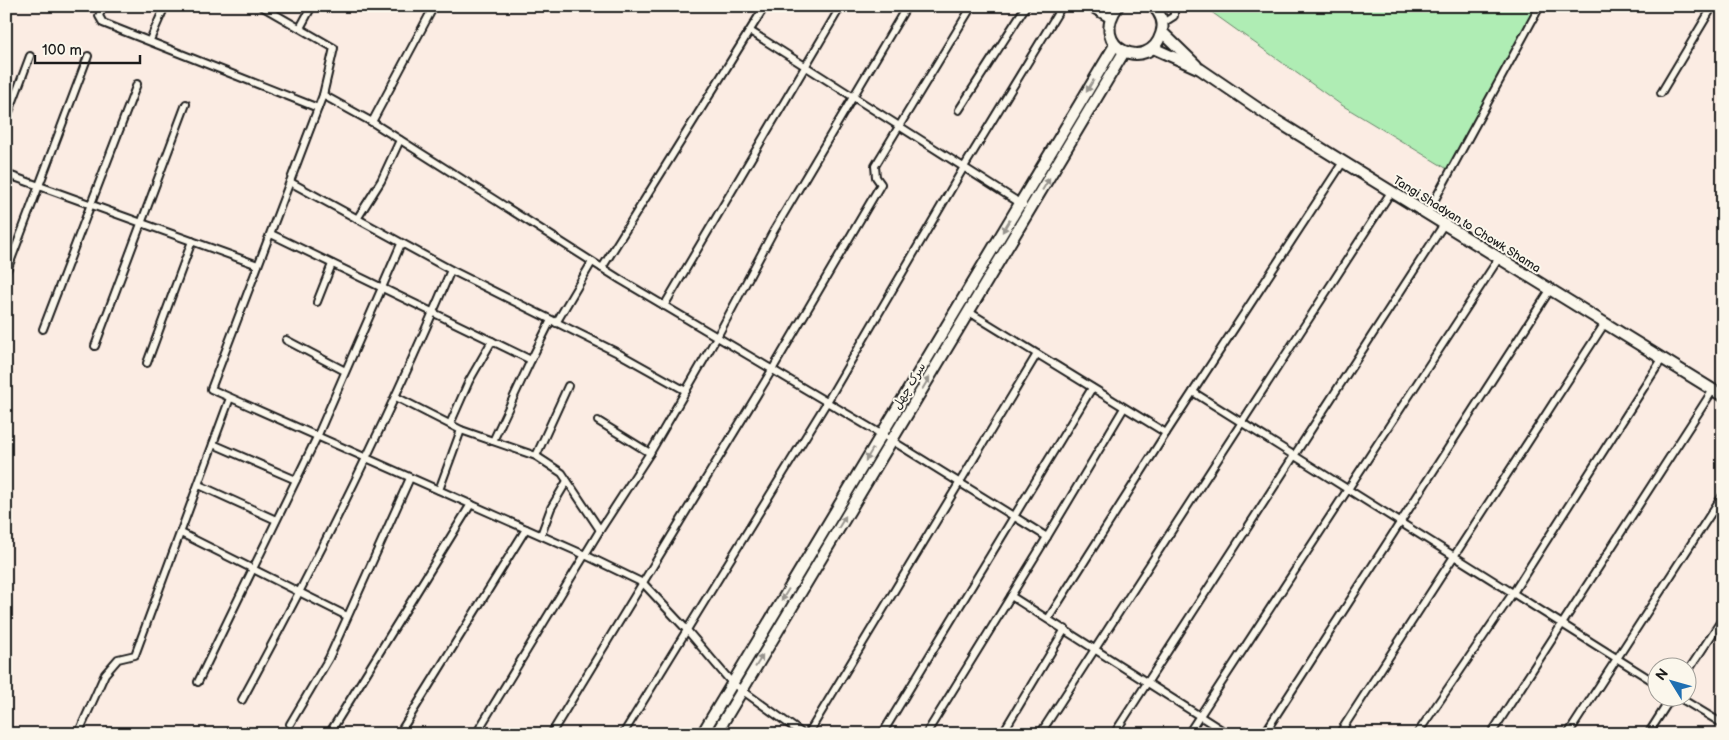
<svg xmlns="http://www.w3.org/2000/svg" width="1729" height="740" font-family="'Balsamiq Sans','Playpen Sans Arabic',sans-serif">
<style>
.green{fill:#afedb4;stroke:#668468}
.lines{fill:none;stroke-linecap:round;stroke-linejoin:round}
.minor-casing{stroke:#1c1c1c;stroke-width:10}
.primary-casing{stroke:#1c1c1c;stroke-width:14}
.minor{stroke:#fbf7ec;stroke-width:6}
.primary{stroke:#fbf7ec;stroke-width:10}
.oneway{fill:#97948e}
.labels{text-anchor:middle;stroke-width:4;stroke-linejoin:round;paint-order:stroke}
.street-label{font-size:12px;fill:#1c1c1c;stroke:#fbf7ec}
</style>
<rect width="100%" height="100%" fill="#fbece3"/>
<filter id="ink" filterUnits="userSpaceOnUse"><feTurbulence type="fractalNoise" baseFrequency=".02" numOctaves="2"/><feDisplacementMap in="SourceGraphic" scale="10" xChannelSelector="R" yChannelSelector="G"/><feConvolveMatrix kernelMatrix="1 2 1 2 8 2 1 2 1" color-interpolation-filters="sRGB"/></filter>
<g filter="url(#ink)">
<polygon class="green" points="1203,6 1535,6 1449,170 1340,104"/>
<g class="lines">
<defs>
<g id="minor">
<polyline points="103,6 99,16 103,23 318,108 323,95 372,122 621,280 891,440 1047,537 1011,596 1228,734"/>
<polyline points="261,6 334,48 323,95"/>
<polyline points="1163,23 1174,16 1174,6"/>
<polyline points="300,28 312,6"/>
<polyline points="750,31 1023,205"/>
<polyline points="150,40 165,6"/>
<polyline points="1661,93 1713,6"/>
<polyline points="318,108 211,389 585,555 643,583 686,629 732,683 803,734"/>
<polyline points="959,110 1026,6"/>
<polyline points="6,120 30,56"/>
<polyline points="372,122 434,6"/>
<polyline points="6,174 258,265"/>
<polyline points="290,182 451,270 618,353 686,391"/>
<polyline points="1427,214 1540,6"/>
<polyline points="357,219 381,181 400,140"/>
<polyline points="271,234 531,360 493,441"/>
<polyline points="602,268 765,6"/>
<polyline points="6,273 88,56"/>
<polyline points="317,302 332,264"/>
<polyline points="664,306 841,6"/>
<polyline points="969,312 1166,433"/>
<polyline points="556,323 592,262"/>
<polyline points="43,329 137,84"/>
<polyline points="286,340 345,371"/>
<polyline points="95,346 186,104"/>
<polyline points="531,360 551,320"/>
<polyline points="147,363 192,241"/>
<polyline points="1193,392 1656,683"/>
<polyline points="396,397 461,430 536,456 562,473 600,530"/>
<polyline points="598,421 650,453"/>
<polyline points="450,424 469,381 492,341"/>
<polyline points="213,444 296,480"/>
<polyline points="536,456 568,386"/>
<polyline points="199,485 276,520"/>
<polyline points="439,490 461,430"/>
<polyline points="181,533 347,616"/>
<polyline points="541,535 551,508 567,481"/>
<polyline points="1047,537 1124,408"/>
<polyline points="1048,619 1166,433 1343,162"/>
<polyline points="1686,674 1723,618"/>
<polyline points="198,682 317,437 401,244"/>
<polyline points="1680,698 1723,724"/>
<path d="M242,700c76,-140 147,-283 209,-430"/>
<polyline points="290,724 329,658 410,478"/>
<polyline points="78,734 105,674 118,659 135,655 230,398"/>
<polyline points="329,734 471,504"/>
<polyline points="399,734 526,529"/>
<polyline points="476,734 600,530 650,453 717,337 773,232 907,6"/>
<polyline points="551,734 772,370 881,184 876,177 875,166 972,6"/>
<polyline points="623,734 827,402 964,167 1062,6"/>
<polyline points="808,734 1037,354"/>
<polyline points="882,734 1092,388"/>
<polyline points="926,734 1011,596"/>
<polyline points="1002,734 1065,629"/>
<polyline points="1040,734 1391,192"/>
<polyline points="1114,734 1444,224"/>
<polyline points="1188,734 1499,258"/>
<polyline points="1264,734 1550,290"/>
<polyline points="1339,734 1605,323"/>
<polyline points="1417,734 1513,593 1662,359"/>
<polyline points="1491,734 1713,390"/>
<polyline points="1568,734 1723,495"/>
<polyline points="1648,734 1671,698"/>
</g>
<g id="primary">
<polyline points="1091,6 1110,17"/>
<path d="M1118,6c-31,42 31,68 43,28 4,-10 0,-20 -8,-28"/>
<polyline points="1162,32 1196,65"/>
<polyline points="1153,48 1200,69 1272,118 1723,396"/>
<polyline points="702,734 1115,45"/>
<polyline points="716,734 1124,52"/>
</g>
</defs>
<use href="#minor" class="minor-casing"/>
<use href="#primary" class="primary-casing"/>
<use href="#minor" class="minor"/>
<use href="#primary" class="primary"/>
</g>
<defs><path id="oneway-solid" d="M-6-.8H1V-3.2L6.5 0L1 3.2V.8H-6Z" transform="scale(1.25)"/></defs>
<g class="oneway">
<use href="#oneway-solid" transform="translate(1090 86) rotate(121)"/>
<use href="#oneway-solid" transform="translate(1046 184) rotate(-59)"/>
<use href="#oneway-solid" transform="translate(1006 226) rotate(121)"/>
<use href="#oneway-solid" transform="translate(926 383) rotate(-59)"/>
<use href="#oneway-solid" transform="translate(869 455) rotate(121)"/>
<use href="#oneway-solid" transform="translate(842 522) rotate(-59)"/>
<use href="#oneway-solid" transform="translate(785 595) rotate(121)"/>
<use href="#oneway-solid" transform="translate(759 661) rotate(-59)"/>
</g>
</g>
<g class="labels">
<g class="street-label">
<text transform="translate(1467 224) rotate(32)" y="4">Tangi Shadyan to Chowk Shama</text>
<text transform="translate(909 386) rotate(-59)" y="4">سرک چهل</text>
</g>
</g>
<rect width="1729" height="740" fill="none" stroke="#fbf7ec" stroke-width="25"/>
<rect x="12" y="12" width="1704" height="715" fill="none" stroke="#1c1c1c" stroke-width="2" filter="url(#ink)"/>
<g transform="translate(1672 682) rotate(307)"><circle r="24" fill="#fbf7ec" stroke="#a29f99"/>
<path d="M0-4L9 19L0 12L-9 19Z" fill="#1f6fb2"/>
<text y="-8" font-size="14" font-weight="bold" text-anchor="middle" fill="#1c1c1c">N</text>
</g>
<path d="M35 55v8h105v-8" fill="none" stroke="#1c1c1c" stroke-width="2.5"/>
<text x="42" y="55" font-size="15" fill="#1c1c1c" stroke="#fbf7ec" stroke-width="4" paint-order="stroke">100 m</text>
</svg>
